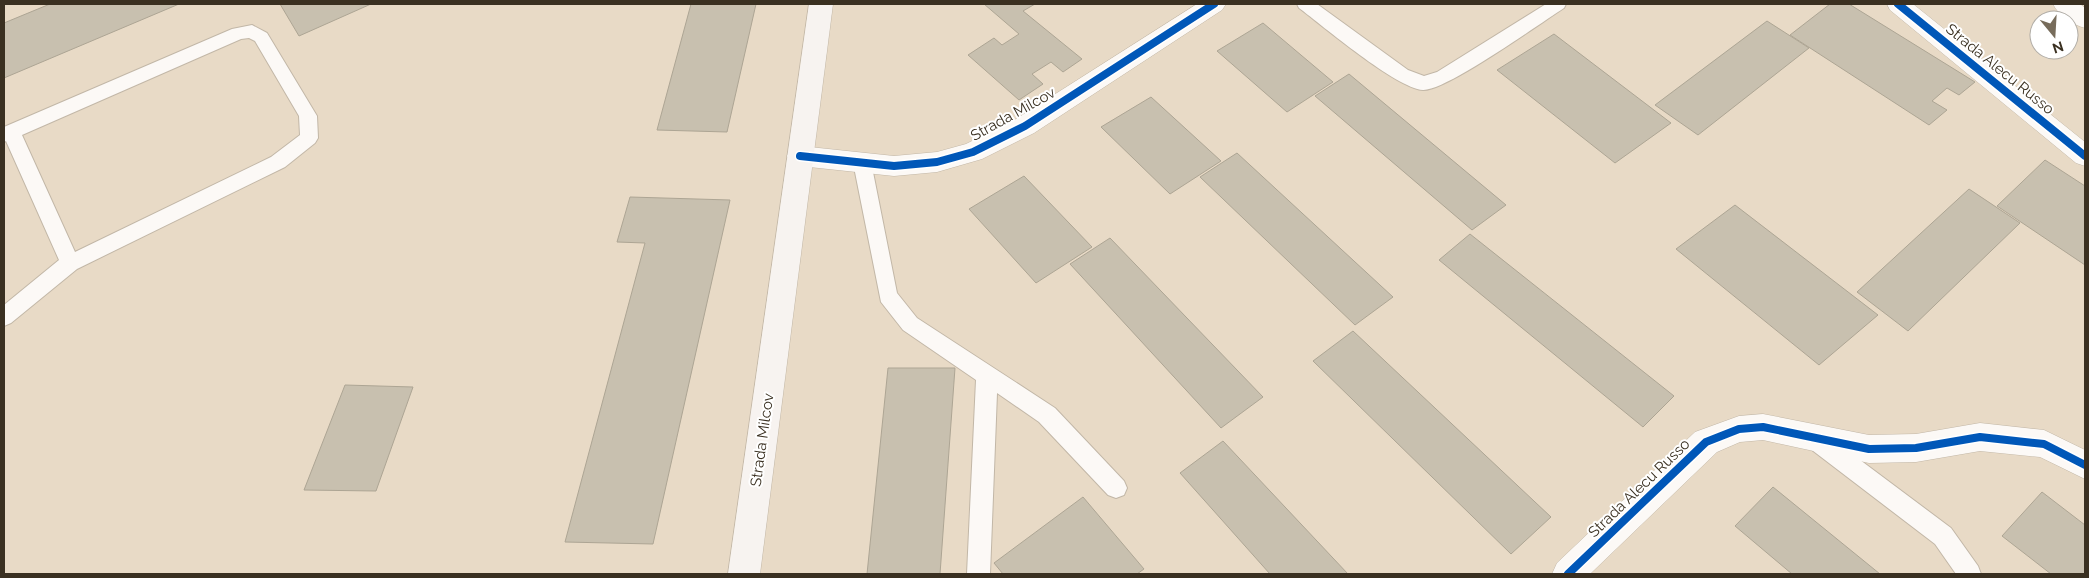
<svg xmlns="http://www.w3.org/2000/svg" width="2089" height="578" font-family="Raleway,sans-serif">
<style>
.building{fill:#c8c0af;stroke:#ada594}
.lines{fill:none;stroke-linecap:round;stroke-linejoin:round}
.lane-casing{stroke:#c2b7a7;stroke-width:2}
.street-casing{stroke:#c2b7a7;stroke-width:1}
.secondary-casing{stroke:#c2b7a7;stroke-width:1}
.lane{fill:#fcf9f6;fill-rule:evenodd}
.street{fill:#fcf9f6;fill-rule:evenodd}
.secondary{fill:#f7f3f0;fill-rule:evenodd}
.cycleway-casing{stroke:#fff;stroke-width:11}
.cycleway{stroke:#0057b8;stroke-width:8}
.labels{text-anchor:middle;stroke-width:4;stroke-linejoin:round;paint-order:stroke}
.street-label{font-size:15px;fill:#3a3021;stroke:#fff}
</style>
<rect width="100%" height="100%" fill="#e8dac6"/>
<g class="building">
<polygon points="50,4 179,4 4,78 4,23"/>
<polygon points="280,4 371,4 299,36"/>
<polygon points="691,4 756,4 727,132 657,130"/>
<polygon points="984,4 1035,4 1023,11 1082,59 1063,72 1051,62 1032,74 1043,84 1019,100 968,55 994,38 1002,45 1019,34"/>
<polygon points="1830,4 1849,4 1975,82 1959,95 1947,88 1932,101 1947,110 1929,125 1790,35"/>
<polygon points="1767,21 1809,48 1698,135 1655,105"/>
<polygon points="1263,23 1333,82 1287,112 1217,51"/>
<polygon points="1554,34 1671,123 1615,163 1497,70"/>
<polygon points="1349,74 1506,205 1472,230 1315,96"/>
<polygon points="1151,97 1221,161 1170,194 1101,127"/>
<polygon points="1237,153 1393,297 1355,325 1200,177"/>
<polygon points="2045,160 2085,186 2085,265 1997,206"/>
<polygon points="1024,176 1092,247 1036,283 969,209"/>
<polygon points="1969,189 2020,223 1908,331 1857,292"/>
<polygon points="630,197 730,200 653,544 565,542 645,243 617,242"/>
<polygon points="1735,205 1878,315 1819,365 1676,249"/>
<polygon points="1470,234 1674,396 1643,427 1439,260"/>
<polygon points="1110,238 1263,397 1221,428 1070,264"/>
<polygon points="1353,331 1551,517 1511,554 1313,361"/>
<polygon points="888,368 955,368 940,574 867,574"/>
<polygon points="345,385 413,387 376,491 304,490"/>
<polygon points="1223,441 1348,574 1270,574 1180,473"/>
<polygon points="1773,487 1880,574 1792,574 1735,526"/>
<polygon points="2042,492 2085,525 2085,574 2051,574 2002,536"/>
<polygon points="1083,497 1144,569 1137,574 1003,574 994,563"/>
</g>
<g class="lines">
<defs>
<g id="lane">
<path d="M1297,4h20l91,66 16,6 13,-4 109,-68h20l-2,4c-25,16 -118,83 -141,82 -27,-2 -100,-64 -124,-82z"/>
<path d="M252,25l15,8 50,83 1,22 -3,5 -30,24 -208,102 -66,54 -7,3v-21l55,-45 -53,-119 -2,1v-15l228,-98zM249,38l6,3 44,75 1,19 -29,22 -196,95 -53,-117 219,-96z"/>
<polygon points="862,155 869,157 871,162 897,293 917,318 1055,408 1124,481 1127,488 1124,495 1116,498 1108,495 1039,422 997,393 990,574 967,574 976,380 903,330 881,302 853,162 855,157"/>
<polygon points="1816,430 1824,433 1951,528 1978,566 1981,574 1956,574 1935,544 1808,447 1805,440 1808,433"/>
</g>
<g id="street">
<polygon points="1197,4 1226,4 1222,10 1034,133 982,159 937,172 894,176 800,166 791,163 787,156 791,149 800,146 894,156 937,152 966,144 1016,119"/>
<polygon points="1887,4 1913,4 2085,142 2085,166 2076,163 1890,10"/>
<path d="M2053,4h27l5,4v20c-12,-3 -27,-13 -32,-24z"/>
<polygon points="1763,414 1869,435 1916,434 1980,423 2044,430 2085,450 2085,479 2040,457 1980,451 1916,462 1869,463 1763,440 1740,442 1717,452 1590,574 1552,574 1557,563 1695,432 1739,416"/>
</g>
<polygon id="secondary" points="809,4 833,4 760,574 728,574"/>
</defs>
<use href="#lane" class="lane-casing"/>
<use href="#street" class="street-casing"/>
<use href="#secondary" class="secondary-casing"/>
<use href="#lane" class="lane"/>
<use href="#street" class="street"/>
<use href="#secondary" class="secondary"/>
<defs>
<g id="cycleway">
<polyline points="1898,4 2085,156"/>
<polyline points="800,156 894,166 937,162 973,152 1025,126 1214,4"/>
<polyline points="1568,574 1706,442 1739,429 1763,427 1869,449 1916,448 1980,437 2044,444 2085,465"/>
</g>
</defs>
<use href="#cycleway" class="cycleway-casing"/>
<use href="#cycleway" class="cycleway"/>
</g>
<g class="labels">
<g class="street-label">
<text transform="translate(2000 69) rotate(39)" y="5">Strada Alecu Russo</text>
<text transform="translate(1013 114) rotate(-29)" y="5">Strada Milcov</text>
<text transform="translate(762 440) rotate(-82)" y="5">Strada Milcov</text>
<text transform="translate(1639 488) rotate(-44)" y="5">Strada Alecu Russo</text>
</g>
</g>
<rect width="2089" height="578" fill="none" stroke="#3a3021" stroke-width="10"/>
<g transform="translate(2054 35) rotate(162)"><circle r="24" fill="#ffffff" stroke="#b0aca6"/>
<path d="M0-4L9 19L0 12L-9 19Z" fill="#776c5b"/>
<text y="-8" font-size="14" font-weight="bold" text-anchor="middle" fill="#3a3021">N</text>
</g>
</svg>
